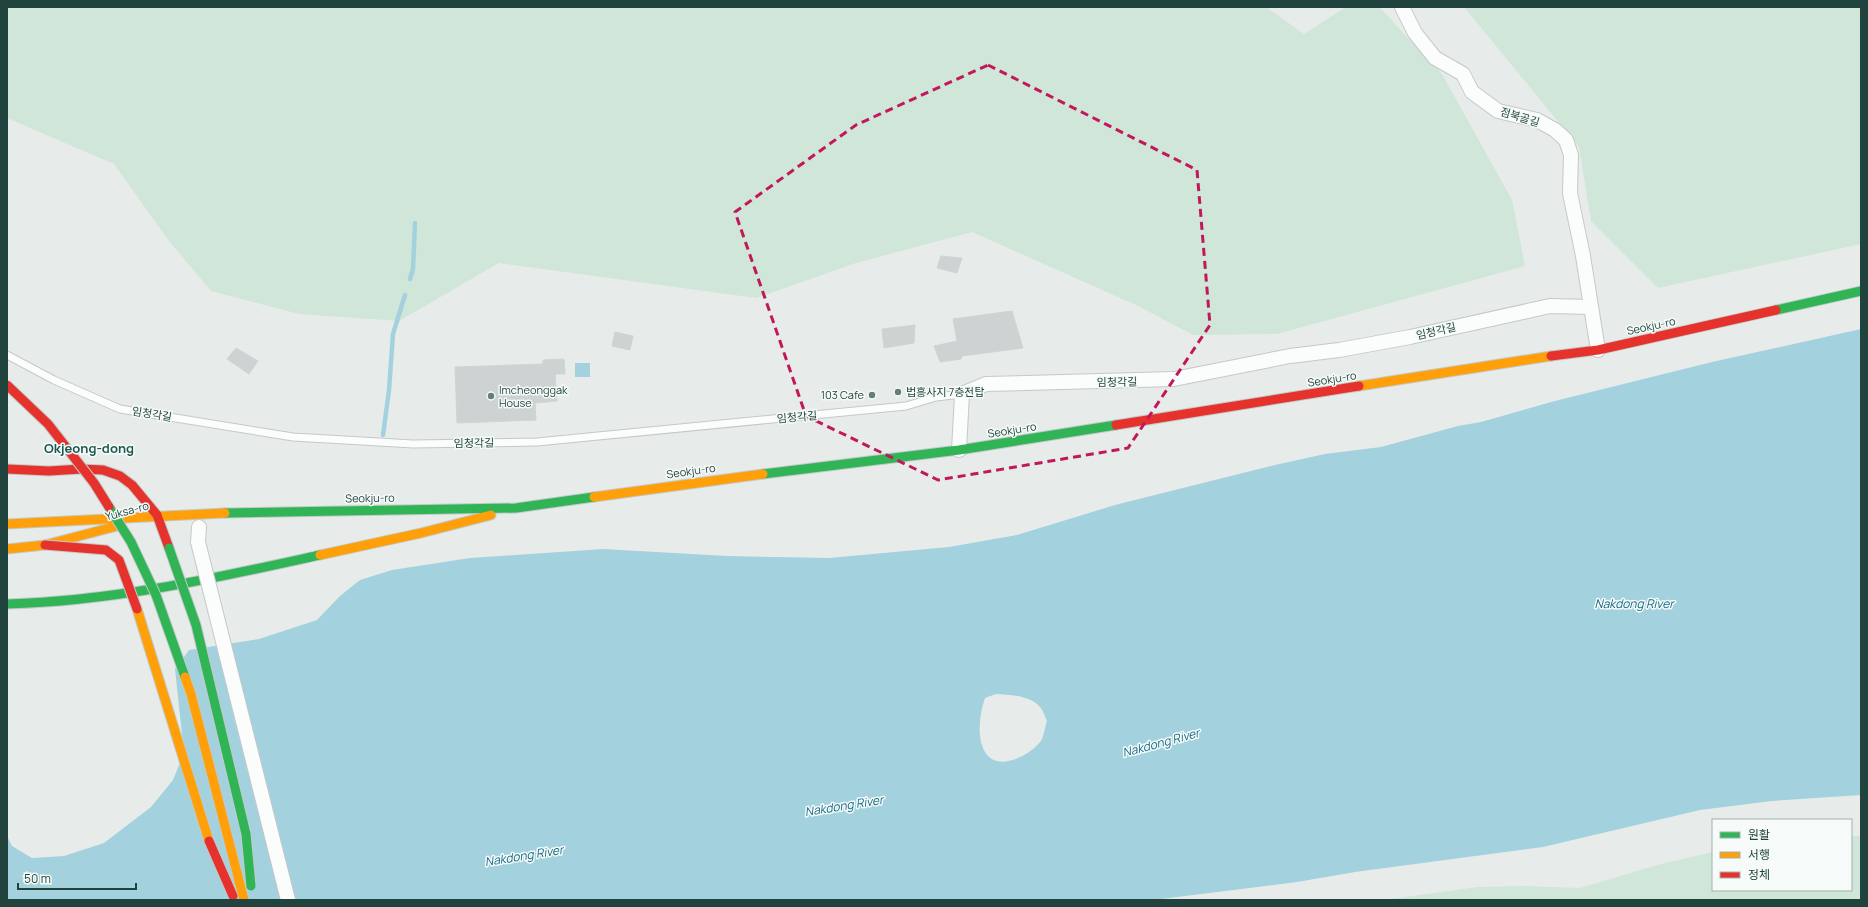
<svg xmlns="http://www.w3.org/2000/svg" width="1868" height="907" font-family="Manrope,'Noto Sans KR',sans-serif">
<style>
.green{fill:#cfe6d8}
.water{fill:#a4d1de;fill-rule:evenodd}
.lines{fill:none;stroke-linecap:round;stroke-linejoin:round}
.stream{stroke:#a4d1de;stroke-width:4.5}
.building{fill:#cdd3d2;stroke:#cfd5d3}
.lane-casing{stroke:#c4c9c7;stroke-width:9}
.street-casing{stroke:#c4c9c7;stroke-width:16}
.fast-casing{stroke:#c2cac8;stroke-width:11}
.slow-casing{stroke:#c2cac8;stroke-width:11}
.jam-casing{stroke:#c2cac8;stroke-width:11}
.lane{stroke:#fbfcfc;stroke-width:7}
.street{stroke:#fbfcfc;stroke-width:14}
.fast{stroke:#30b455;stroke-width:9}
.slow{stroke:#ff9f0a;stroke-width:9}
.jam{stroke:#e5322d;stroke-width:9}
.street-bridge-casing{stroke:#c4c9c7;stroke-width:16;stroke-linecap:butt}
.fast-bridge-casing{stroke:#c2cac8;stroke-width:11;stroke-linecap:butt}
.slow-bridge-casing{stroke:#c2cac8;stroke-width:11;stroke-linecap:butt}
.jam-bridge-casing{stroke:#c2cac8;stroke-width:11;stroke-linecap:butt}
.street-bridge{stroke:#fbfcfc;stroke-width:14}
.fast-bridge{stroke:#30b455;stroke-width:9}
.slow-bridge{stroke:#ff9f0a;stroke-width:9}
.jam-bridge{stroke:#e5322d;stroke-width:9}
.marked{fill:none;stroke:#c2185b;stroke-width:3;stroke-dasharray:8 5;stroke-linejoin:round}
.poi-dot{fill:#667e7a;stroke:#f6fbf9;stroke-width:1.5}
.labels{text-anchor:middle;stroke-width:3;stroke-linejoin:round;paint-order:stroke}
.street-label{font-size:11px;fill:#21433d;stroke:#f6fbf9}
.poi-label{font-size:11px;fill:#21433d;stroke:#f6fbf9;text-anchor:start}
.water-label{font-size:12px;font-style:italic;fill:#146a87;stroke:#f6fbf9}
.quarter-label{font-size:13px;font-weight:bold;fill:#1a584e;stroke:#f6fbf9}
</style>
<rect width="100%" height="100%" fill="#e7ecea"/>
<g class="green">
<polygon points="7,7 1266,7 1304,34 1346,7 1379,7 1442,74 1512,200 1525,266 1277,334 1193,335 1136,305 972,232 856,263 756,298 499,263 399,321 299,314 211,291 169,241 114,164 7,118"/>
<polygon points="1464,7 1861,7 1861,244 1658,288 1591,221 1579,147"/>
<polygon points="1851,836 1861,836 1861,900 1383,900 1478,887 1523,886 1580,888 1657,865 1713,852 1713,890 1851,890"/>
</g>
<g class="water">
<path d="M1861,329v466l-89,6 -72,9 -157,37 -188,25 -58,10 -144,18h-1146v-64l5,10 20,12 32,-2 40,-13 47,-36 22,-27 11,-27 -9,-84 14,-19 70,-11 58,-19 23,-24 20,-16 32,-10 78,-12 133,-9 124,7 102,2 120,-11 68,-12 98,-30 160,-40 50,-11 56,-7 77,-21 23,-4 70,-20 161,-40zM996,694c14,1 33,1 44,13 3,3 5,10 7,14 -2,6 -3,13 -5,18 -3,6 -10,11 -16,15 -47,27 -53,-22 -41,-56z"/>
<rect x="575" y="363" width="15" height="14"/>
</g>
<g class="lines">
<g class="stream">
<polyline points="410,279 413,269 415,223"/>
<polyline points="383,435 389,390 393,334 405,295"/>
</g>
</g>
<g class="building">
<polygon points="941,256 962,258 957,273 937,268"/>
<polygon points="1012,311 1023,348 962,356 961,359 940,362 934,346 957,341 953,319"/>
<polygon points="915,325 914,343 884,348 882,329"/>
<polygon points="615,332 633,336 630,350 612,346"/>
<polygon points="236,348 258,361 249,374 227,359"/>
<polygon points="564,359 565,374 555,374 557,401 535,403 536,420 457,423 455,367 543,364 543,360"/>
</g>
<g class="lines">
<defs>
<polyline id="lane" points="7,355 54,380 120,409 293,437 413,444 537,442 906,406 936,397 962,394"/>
<g id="street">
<polyline points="1402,7 1415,33 1435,58 1463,74 1472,92 1498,111 1537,120 1555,130 1566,140 1571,155 1570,193 1583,256 1598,350"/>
<polyline points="959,450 962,394 986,384 1174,379 1290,356 1339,350 1410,337 1550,306 1591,307"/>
<polyline points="198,542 199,527"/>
</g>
<g id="fast">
<polyline points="1776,310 1861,291"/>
<polyline points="763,474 959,450 1116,425"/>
<polyline points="225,513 516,508 594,497"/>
<path d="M7,604c108,-3 208,-26 313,-49"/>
</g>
<g id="slow">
<polyline points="1359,386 1551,356"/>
<polyline points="594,497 763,474"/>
<polyline points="7,524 225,513"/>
<polyline points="7,549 45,545 117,526"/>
<polyline points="320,555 421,533 491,515"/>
</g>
<g id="jam">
<polyline points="1551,356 1598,350 1776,310"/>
<polyline points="1116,425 1359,386"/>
<polyline points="7,469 49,471 81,469 103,470 120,476 132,485 157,515 169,548"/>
</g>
</defs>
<use href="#lane" class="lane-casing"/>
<use href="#street" class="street-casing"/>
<use href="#fast" class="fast-casing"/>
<use href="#slow" class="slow-casing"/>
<use href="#jam" class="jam-casing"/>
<use href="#lane" class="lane"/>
<use href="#street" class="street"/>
<use href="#fast" class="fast"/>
<use href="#slow" class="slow"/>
<use href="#jam" class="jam"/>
<defs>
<polyline id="street-bridge" points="198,542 288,900"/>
<g id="fast-bridge">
<polyline points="109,507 131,542 156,595 185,677"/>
<polyline points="169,548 196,625 246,834 251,886"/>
</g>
<g id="slow-bridge">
<polyline points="137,609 209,841"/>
<polyline points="185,677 191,694 244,900"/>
</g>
<g id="jam-bridge">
<polyline points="7,385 48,424 94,483 109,507"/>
<polyline points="45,545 106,550 119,560 137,609"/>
<polyline points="209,841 233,896"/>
</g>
</defs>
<use href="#street-bridge" class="street-bridge-casing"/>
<use href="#fast-bridge" class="fast-bridge-casing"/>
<use href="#slow-bridge" class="slow-bridge-casing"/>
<use href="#jam-bridge" class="jam-bridge-casing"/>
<use href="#street-bridge" class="street-bridge"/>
<use href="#fast-bridge" class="fast-bridge"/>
<use href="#slow-bridge" class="slow-bridge"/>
<use href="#jam-bridge" class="jam-bridge"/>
</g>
<path class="marked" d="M988,65l209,105 13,155 -82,123 -190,32 -132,-64 -71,-204 121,-87z"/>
<g class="poi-dot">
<circle cx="898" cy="392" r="4"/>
<circle cx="872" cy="395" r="4"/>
<circle cx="491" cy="396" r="4"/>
</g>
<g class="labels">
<g class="street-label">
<text transform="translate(1520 117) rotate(17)" y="4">점북골길</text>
<text transform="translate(1651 326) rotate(-12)" y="4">Seokju-ro</text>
<text transform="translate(1436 331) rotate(-13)" y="4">임청각길</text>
<text transform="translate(1332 379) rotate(-9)" y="4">Seokju-ro</text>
<text transform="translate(1117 382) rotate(-1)" y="4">임청각길</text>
<text transform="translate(152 414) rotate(9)" y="4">임청각길</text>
<text transform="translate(797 417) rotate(-5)" y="4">임청각길</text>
<text transform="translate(1012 430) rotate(-9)" y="4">Seokju-ro</text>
<text transform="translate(474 443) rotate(-1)" y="4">임청각길</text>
<text transform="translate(691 471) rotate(-8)" y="4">Seokju-ro</text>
<text transform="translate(370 498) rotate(-1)" y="4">Seokju-ro</text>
<text transform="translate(127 511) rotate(-15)" y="4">Yuksa-ro</text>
</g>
<g class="poi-label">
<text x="499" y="394">Imcheonggak<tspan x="499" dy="13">House</tspan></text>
<text x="906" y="396">법흥사지 7층전탑</text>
<text x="864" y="399" text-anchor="end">103 Cafe</text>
</g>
<g class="water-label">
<text x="1634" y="608">Nakdong River</text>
<text transform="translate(1161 743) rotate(-15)" y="4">Nakdong River</text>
<text transform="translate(844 806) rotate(-9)" y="4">Nakdong River</text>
<text transform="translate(524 856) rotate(-9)" y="4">Nakdong River</text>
</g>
<g class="quarter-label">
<text x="89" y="453">Okjeong-dong</text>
</g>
</g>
<rect width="1868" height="907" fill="none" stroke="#21433d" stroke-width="16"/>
<rect x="1712" y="819" width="140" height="72" fill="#f6fbf9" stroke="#a1b1ae"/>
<rect x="1720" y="832" width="20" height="6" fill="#30b455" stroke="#a1b1ae"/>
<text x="1748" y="839" font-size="12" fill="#21433d">원활</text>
<rect x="1720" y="852" width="20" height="6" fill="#ff9f0a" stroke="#a1b1ae"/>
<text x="1748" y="859" font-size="12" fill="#21433d">서행</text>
<rect x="1720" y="872" width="20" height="6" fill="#e5322d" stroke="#a1b1ae"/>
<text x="1748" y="879" font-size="12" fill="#21433d">정체</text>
<path d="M18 883v6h118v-6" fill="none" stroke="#21433d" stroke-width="2"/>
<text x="24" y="883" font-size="12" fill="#21433d" stroke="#f6fbf9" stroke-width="3" paint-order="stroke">50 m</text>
</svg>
